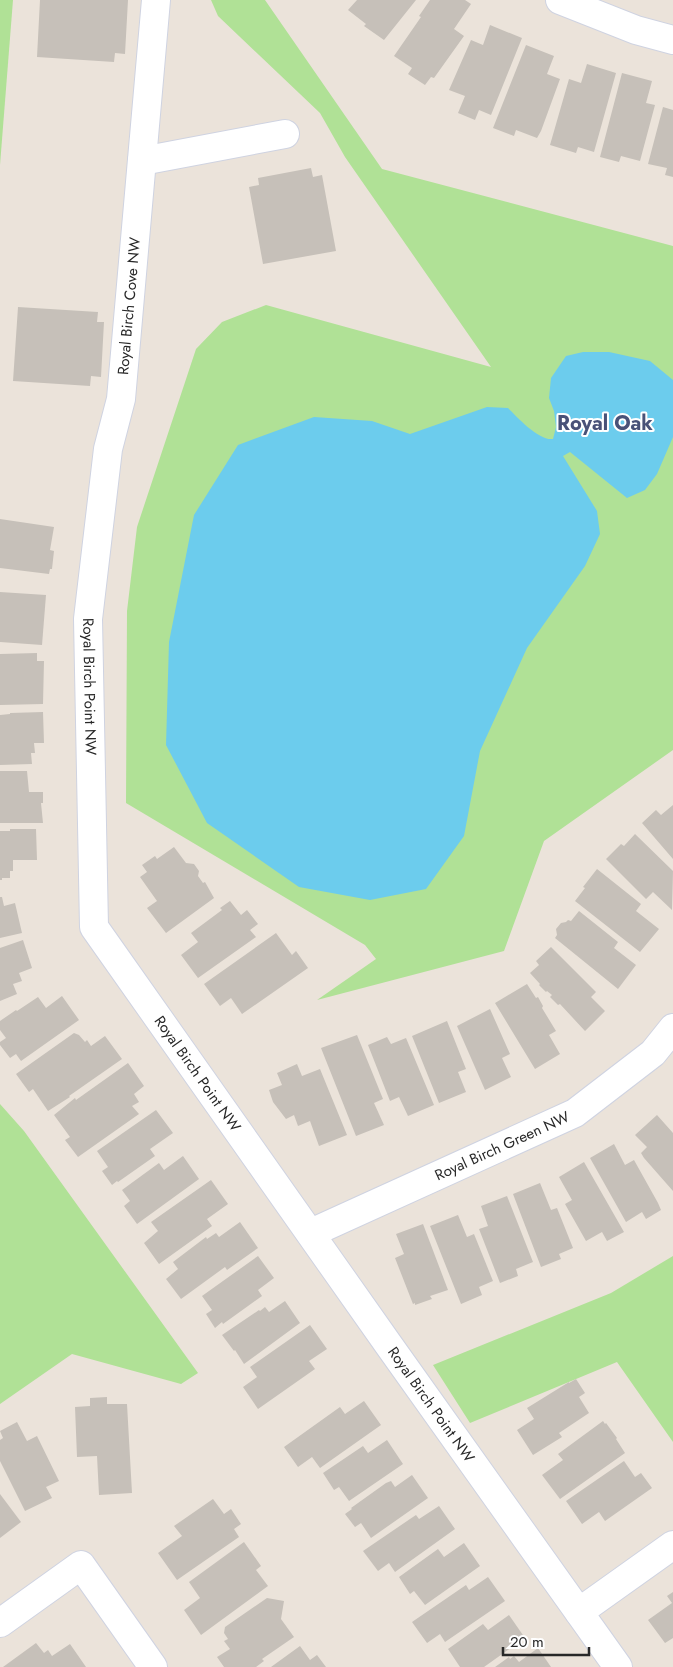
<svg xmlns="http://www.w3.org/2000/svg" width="673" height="1667" font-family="Jost,sans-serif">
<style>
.green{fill:#b0e196}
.water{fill:#6ccced}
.building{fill:#c6c0b9}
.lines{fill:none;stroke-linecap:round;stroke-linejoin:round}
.minor-casing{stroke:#cfd3e1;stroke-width:30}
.minor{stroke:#fff;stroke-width:28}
.labels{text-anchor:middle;stroke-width:4;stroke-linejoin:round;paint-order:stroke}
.street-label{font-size:15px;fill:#282828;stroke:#fff}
.district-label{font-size:20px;font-weight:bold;fill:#495278;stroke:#fff}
</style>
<rect width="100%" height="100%" fill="#ebe3da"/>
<g class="green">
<polygon points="0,0 13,0 0,165"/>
<polygon points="211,0 265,0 382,169 673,246 673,750 544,841 504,951 317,1000 376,959 365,945 126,803 127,611 137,527 196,349 222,322 266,305 491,367 345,157 320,113 218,16"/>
<polygon points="0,1104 24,1131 198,1373 181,1384 72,1354 0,1404"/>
<polygon points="673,1256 673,1442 617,1362 470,1423 433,1365 611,1293"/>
</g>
<path class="water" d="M583,352h26l41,9 23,19v57l-16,37 -12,16 -18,8 -57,-46 -7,4 34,55 3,23 -15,32 -58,82 -47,103 -16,85 -38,53 -56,11 -71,-13 -92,-64 -41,-78 3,-103 25,-127 44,-70 76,-28 58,4 38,13 77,-27 21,1c10,10 31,33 45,31l3,-12 -2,-16 -5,-13 2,-20 15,-22z"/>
<g class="building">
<polygon points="40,0 128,0 125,54 115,53 114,62 37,57"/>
<polygon points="357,0 416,0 384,40 364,26 366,24 348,10"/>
<polygon points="430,0 465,0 471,4 454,29 464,36 434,78 431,77 425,85 408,74 412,68 394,56 421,17 419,16"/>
<polygon points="490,25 522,38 491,115 479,110 475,120 458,113 465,96 449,90 471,40 483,45"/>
<polygon points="526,45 554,56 547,74 560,79 541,131 537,138 516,130 514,136 493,128"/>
<polygon points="587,64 616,73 594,152 578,147 576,153 550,145 569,79 581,83"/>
<polygon points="622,73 652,81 646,103 655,105 640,161 621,156 619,162 600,157"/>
<polygon points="663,107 673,110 673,177 665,175 667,168 648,164"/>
<polygon points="311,168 313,177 322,175 336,251 263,264 249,187 259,185 258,178"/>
<polygon points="18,307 98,312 97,322 104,322 101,377 91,376 90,386 13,381"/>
<polygon points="0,519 54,527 50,550 54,551 52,569 50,569 49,574 0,568"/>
<polygon points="0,592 46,595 42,645 0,642"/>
<polygon points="37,653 37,661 44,661 43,704 0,705 0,654"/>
<polygon points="43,712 44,743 34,743 35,753 31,753 32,764 0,765 0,715 10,714 10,713"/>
<polygon points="0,771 27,771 29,792 43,792 43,803 41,803 43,823 0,823"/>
<polygon points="673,805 673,859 642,823 656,810 661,815"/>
<polygon points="10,829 36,829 37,860 13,860 13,871 10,871 10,878 2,878 2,880 0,880 0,831 10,831"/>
<polygon points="635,834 673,871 672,910 653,892 646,899 606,859 621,844 624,846"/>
<polygon points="174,847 186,863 194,864 199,871 198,876 203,883 205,882 214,898 166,933 147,908 157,901 140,877 147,872 142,865 155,856 157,859"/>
<polygon points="597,869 641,904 636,911 659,929 640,952 575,901 585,888 583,887"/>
<polygon points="0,897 2,897 4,906 15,903 22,933 0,938"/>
<polygon points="230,901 241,915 247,910 258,924 250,930 256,937 198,978 181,955 198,942 191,933 222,910 220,908"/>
<polygon points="579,911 618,942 614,948 636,965 618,989 555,938 557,935 556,929 561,923 566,922 568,920 571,921"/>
<polygon points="276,933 292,955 296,951 308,968 242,1014 231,998 220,1006 204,984"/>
<polygon points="23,940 32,968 19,973 22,981 13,984 17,994 0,1001 0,948"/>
<polygon points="551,947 596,992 591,997 605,1011 585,1031 560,1004 558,1005 550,997 552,995 547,991 546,992 539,985 540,984 530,973 539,965 536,961"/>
<polygon points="527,984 536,998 538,997 543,1006 542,1008 556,1031 549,1035 560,1054 535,1069 495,1003"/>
<polygon points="62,996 79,1020 21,1061 16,1054 10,1058 0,1045 0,1042 6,1038 0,1030 0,1021 16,1010 17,1011 38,997 46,1008"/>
<polygon points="490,1009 510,1054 502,1058 511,1077 485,1090 457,1026"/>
<polygon points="447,1021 466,1069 458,1072 466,1092 439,1103 412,1036"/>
<polygon points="74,1033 79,1035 85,1042 87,1040 91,1046 105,1036 122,1059 69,1096 70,1097 48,1111 33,1089 29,1092 16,1074"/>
<polygon points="357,1035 383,1099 374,1103 384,1125 356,1136 321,1048"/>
<polygon points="387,1037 391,1044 406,1038 434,1105 408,1116 399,1097 390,1101 368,1045"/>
<polygon points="128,1063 144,1086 134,1094 139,1102 132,1106 139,1114 78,1157 65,1140 70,1137 54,1115 75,1098 76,1100"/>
<polygon points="297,1064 302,1076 320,1069 347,1135 319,1146 310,1121 298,1126 294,1115 286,1119 273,1102 269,1090 282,1085 277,1073"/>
<polygon points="156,1110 173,1133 150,1149 155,1156 118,1182 117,1181 112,1185 102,1171 108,1167 97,1151"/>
<polygon points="657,1115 673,1133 673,1191 644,1158 641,1153 647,1147 635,1135"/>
<polygon points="614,1144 625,1165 634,1160 658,1203 661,1210 646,1219 642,1212 626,1222 590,1158"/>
<polygon points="183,1156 199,1179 137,1224 124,1206 130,1201 122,1190 159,1163 164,1170"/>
<polygon points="584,1162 624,1232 607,1241 602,1232 586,1241 565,1204 572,1200 559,1177"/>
<polygon points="211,1180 228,1204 207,1219 212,1226 159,1264 144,1243 158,1231 151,1222"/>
<polygon points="540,1183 551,1210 557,1208 573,1248 559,1254 561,1259 541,1267 513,1194"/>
<polygon points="507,1196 533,1262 516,1269 518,1276 500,1283 479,1229 488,1226 481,1206"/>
<polygon points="458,1215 467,1237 474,1234 493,1281 479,1287 482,1295 461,1304 430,1226"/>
<polygon points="240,1222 258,1248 227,1270 225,1267 181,1299 166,1279 178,1269 173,1262 206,1237 207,1239 216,1233 219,1237"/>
<polygon points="423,1224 448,1290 430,1296 432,1299 415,1305 415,1303 413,1304 395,1258 404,1254 396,1234"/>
<polygon points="258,1256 274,1278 258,1290 262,1296 223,1324 222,1322 215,1328 206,1314 212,1310 202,1296"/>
<polygon points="285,1301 300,1323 244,1364 235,1350 234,1351 222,1335 259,1310 260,1311 265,1307 269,1312"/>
<polygon points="310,1325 327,1349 309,1361 315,1369 258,1409 243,1387 257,1377 250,1367"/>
<polygon points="576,1379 585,1393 579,1397 589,1413 559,1433 562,1437 533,1455 517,1430 534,1419 527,1408 569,1382 569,1383"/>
<polygon points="107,1397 107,1404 127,1404 132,1493 99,1495 97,1456 77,1457 75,1407 90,1406 90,1398"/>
<polygon points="364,1401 381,1425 320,1468 312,1457 298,1467 284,1447 340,1407 345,1414"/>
<polygon points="603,1421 605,1424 606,1423 617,1438 616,1439 625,1453 560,1499 542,1475 563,1460 558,1454"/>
<polygon points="17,1422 27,1441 37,1436 59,1481 46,1487 52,1498 25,1511 0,1461 0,1440 3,1438 0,1431"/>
<polygon points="387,1440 403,1464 349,1501 339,1487 334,1490 323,1473 363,1446 368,1453"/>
<polygon points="624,1461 635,1477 641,1473 652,1488 605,1521 599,1512 582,1524 566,1501"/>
<polygon points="412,1475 428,1498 371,1538 361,1523 355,1527 345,1514 352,1509 351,1508 386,1483 391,1481 395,1487"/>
<polygon points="0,1494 21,1522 0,1538"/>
<polygon points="213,1499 224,1514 231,1509 241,1524 234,1529 239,1537 177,1580 158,1553 182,1536 174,1526"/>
<polygon points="439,1506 455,1529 395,1572 389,1563 378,1571 363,1551 410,1519 416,1515 419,1519"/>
<polygon points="244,1542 261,1566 256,1570 268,1586 201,1635 184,1610 200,1598 189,1582"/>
<polygon points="464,1543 480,1566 425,1605 414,1591 410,1594 399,1577 438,1549 444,1557"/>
<polygon points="488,1577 505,1601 445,1642 440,1634 427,1643 412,1622 466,1585 469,1590"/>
<polygon points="673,1592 673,1638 665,1643 648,1620 672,1603 667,1596"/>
<polygon points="267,1598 284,1601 281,1619 294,1637 262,1659 264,1661 256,1667 224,1667 217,1657 230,1649 224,1641 228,1639 224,1633 225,1627"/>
<polygon points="509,1615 525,1638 484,1667 460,1667 448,1649 483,1624 488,1630"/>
<polygon points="36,1643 44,1653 48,1650 52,1656 70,1644 86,1667 3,1667"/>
<polygon points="300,1646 310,1660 317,1655 326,1667 271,1667"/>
<polygon points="538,1648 551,1667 495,1667 509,1657 510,1659 514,1656 519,1662"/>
</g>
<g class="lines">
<defs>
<g id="minor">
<path id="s1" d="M156,0l-35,399 -13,50 -20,170 6,308 294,417 230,323"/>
<polyline points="560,0 636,30 673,40"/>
<polyline points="142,161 285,134"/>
<path id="s2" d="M311,1233l264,-120 78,-60 20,-25"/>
<polyline points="579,1612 673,1545"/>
<polyline points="0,1623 81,1565 153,1667"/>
</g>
</defs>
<use href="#minor" class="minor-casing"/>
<use href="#minor" class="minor"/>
</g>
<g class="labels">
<g class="street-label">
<text transform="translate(129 306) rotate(-85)" y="5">Royal Birch Cove NW</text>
<text dy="5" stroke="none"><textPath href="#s1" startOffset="691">Royal Birch Point NW</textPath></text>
<text dy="5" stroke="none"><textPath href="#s1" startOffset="1111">Royal Birch Point NW</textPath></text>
<text dy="5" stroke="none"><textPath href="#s2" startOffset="210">Royal Birch Green NW</textPath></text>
<text dy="5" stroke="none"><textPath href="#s1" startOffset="1516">Royal Birch Point NW</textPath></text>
</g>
<g class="district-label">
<text x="605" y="430">Royal Oak</text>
</g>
</g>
<path d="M503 1647v8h86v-8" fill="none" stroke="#282828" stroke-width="2.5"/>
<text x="510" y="1647" font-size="15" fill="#282828" stroke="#ffffff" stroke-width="4" paint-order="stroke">20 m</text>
</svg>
